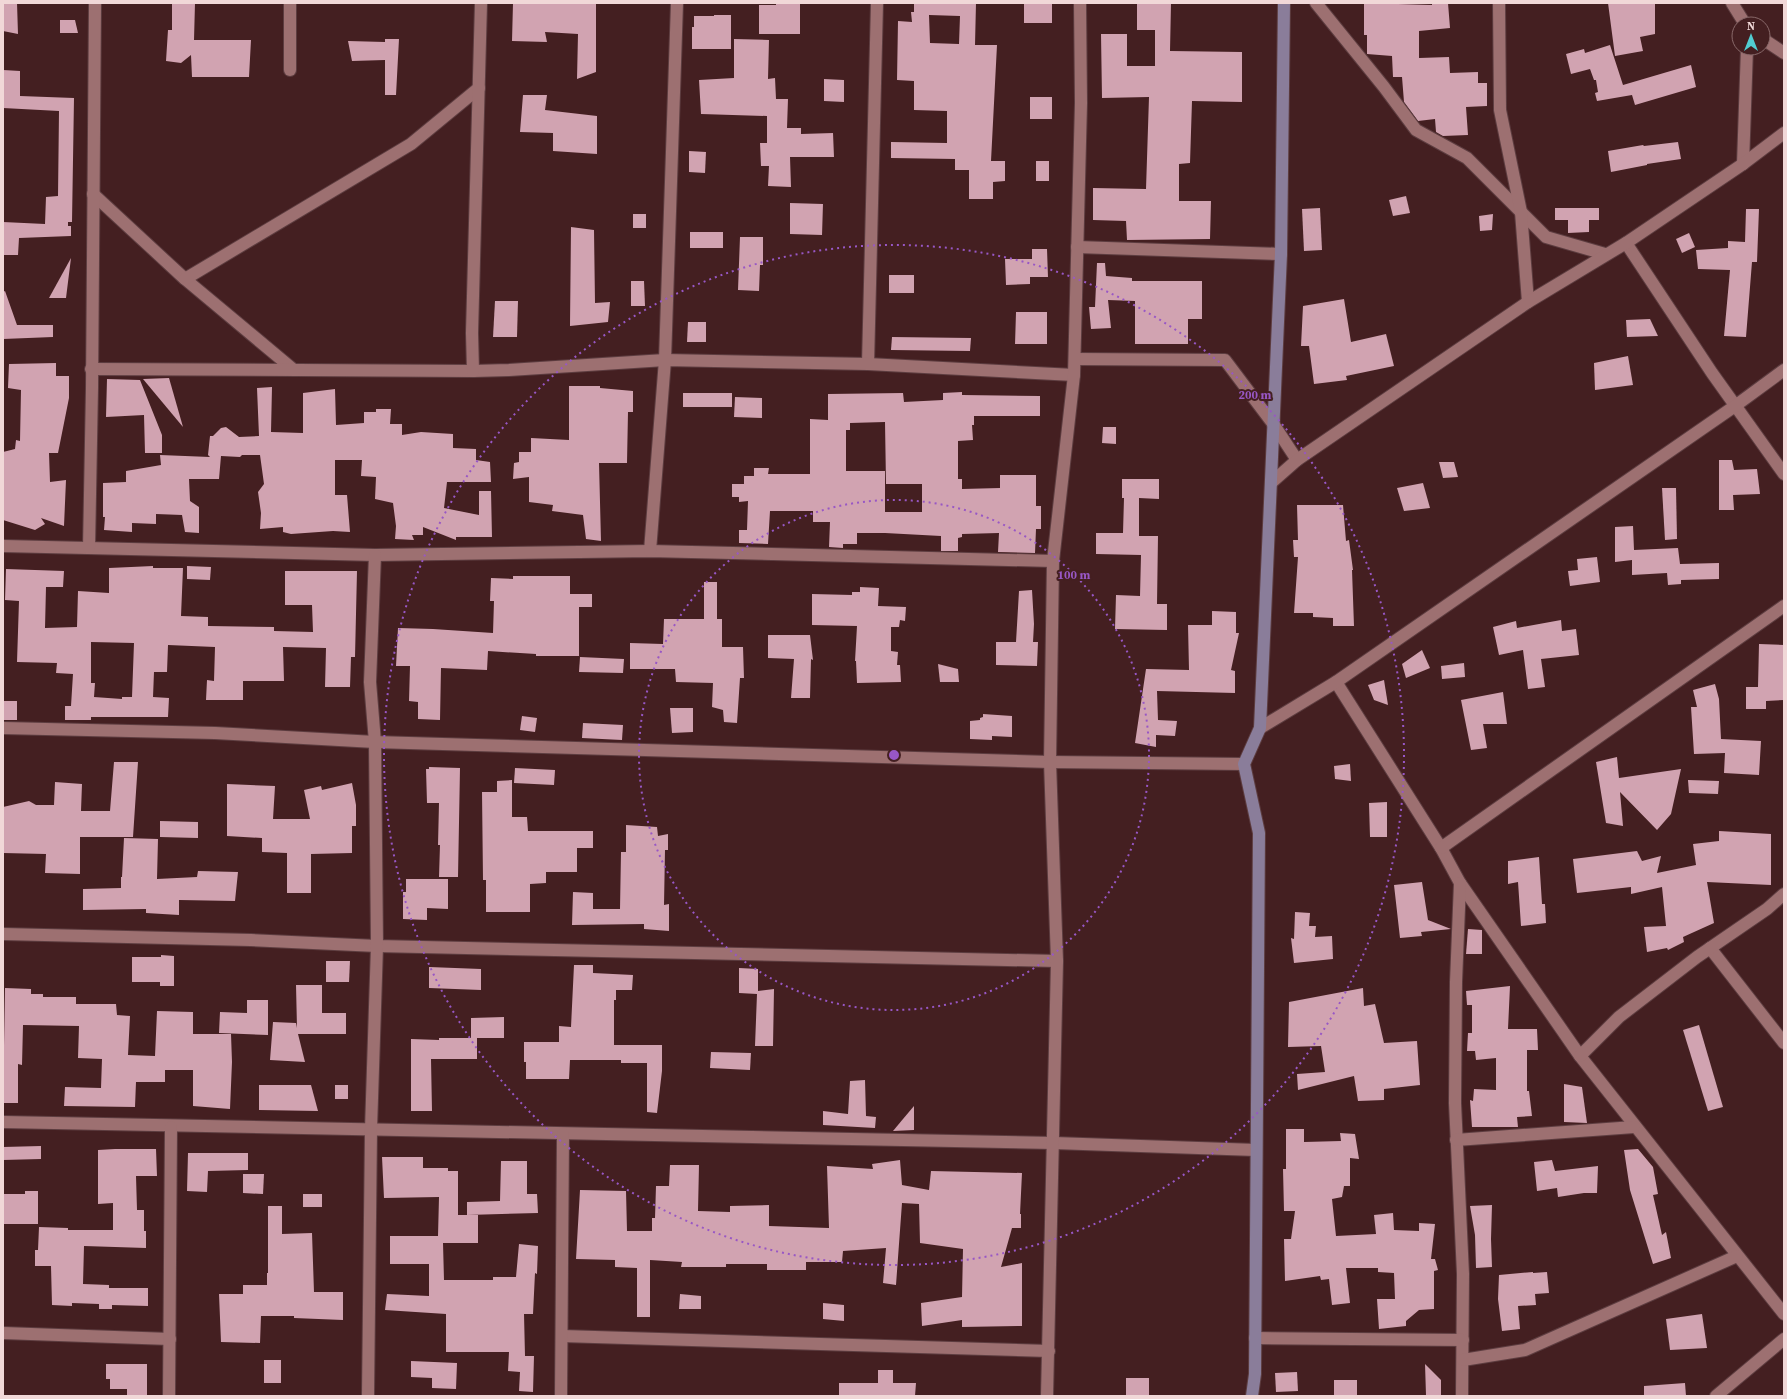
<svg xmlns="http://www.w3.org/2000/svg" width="1787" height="1399" font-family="'Source Serif 4',serif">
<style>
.building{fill:#d1a3b1;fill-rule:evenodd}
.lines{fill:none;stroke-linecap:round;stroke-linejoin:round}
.street-casing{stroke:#5d3d40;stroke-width:14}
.secondary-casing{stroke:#5d3d40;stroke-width:14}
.street{stroke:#9d7071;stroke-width:12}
.secondary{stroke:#8a7d9a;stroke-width:12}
.ring{fill:none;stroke:#9857c5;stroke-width:2;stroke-dasharray:2 4}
.centre{fill:#9857c5;stroke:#441f21;stroke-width:2}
.ring-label{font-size:12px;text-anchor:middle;font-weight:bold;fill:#9857c5;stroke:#441f21;stroke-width:4;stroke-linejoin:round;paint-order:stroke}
</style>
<rect width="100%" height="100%" fill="#441f21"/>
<g class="building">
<polygon points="3,3 17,3 18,34 3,31"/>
<polygon points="172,3 195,3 194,40 251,40 249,77 192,77 191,55 181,63 166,61 168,30 172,30"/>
<polygon points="513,3 596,3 596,72 577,79 578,34 545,32 547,42 512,41"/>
<polygon points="776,3 800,3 800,34 759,34 759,5 776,5"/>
<path d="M914,3h62l-1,42h22l-6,116h14v20l-12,1v17h-24v-29h-14v-11l-64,-1v-16l56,1v-32l-33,-1v-29l-17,-1 1,-59 14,1 -1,-10h3zM929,15l31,1 -1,28 -29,-1z"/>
<rect x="1024" y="3" width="28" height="20"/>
<polygon points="1137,3 1171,3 1170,51 1242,52 1242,102 1192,101 1190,163 1179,164 1179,201 1211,201 1210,239 1127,240 1126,221 1093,220 1093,188 1146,189 1149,97 1102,98 1101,34 1127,34 1127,66 1155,66 1155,30 1137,30"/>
<polygon points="1364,3 1432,5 1432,3 1448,3 1450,28 1419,31 1419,58 1449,57 1450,73 1478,72 1478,83 1487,83 1487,106 1466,107 1468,135 1443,136 1436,132 1435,119 1418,121 1404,102 1402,77 1393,77 1392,56 1367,54 1367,35 1364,35"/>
<polygon points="1608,3 1655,3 1655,34 1640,37 1643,51 1615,56"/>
<polygon points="714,15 731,15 731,49 692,49 692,27 694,27 694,16 714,16"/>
<polygon points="60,20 75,20 78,33 60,33"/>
<polygon points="385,39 399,39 396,95 385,95 385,60 352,61 348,41 385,42"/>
<polygon points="734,39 769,40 768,79 775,78 776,99 788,99 787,128 801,128 801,134 833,133 834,157 790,157 791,187 768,186 769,166 761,166 760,143 767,143 767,116 701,114 699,80 734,78"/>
<polygon points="1610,45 1623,85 1691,65 1696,87 1635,105 1632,95 1597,101 1595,93 1598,92 1596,80 1594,80 1590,69 1571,74 1566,54 1584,49 1585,53"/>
<polygon points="3,70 20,71 20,96 74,98 72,222 68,222 68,226 71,226 71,236 19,238 18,255 3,255 3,222 45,224 46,197 58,196 59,111 3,108"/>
<polygon points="824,79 844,80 844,102 824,101"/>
<polygon points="523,95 547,95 545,110 597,116 597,154 553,151 553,133 520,132"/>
<rect x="1030" y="97" width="22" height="22"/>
<polygon points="1678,142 1681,159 1647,164 1647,165 1611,172 1608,151 1643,145 1644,146"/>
<polygon points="689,151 706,152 705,173 689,172"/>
<rect x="1036" y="161" width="13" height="20"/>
<polygon points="1406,196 1410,213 1393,216 1389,200"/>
<polygon points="790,203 823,204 822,235 790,234"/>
<polygon points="1320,208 1322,250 1304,251 1302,209"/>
<polygon points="1555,208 1599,208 1599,220 1589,220 1589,232 1568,233 1568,220 1555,220"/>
<polygon points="1746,209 1759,209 1757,262 1752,262 1746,337 1724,336 1730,270 1698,269 1696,250 1728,248 1728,241 1745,242"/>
<rect x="633" y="214" width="13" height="14"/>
<polygon points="1493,214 1492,230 1480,231 1479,216"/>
<polygon points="571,227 594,230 595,303 610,302 608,322 570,326"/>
<rect x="690" y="232" width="33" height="16"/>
<polygon points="1689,233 1695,247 1682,253 1676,239"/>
<polygon points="740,237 763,237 763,265 760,265 759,291 738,290"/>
<polygon points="1032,249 1047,249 1048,277 1030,277 1030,284 1006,285 1005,259 1032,259"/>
<polygon points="71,258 66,298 49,298"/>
<polygon points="1097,263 1105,263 1106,276 1132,278 1132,281 1202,281 1202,319 1188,319 1188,344 1135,344 1135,301 1108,300 1111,328 1091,329 1089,307 1095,307"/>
<rect x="889" y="275" width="25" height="18"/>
<polygon points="631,281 644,281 645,306 631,306"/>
<polygon points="5,291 17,325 53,325 53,337 3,339 3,292"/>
<polygon points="1344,299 1351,342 1386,334 1394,366 1346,376 1347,380 1314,384 1309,346 1301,346 1303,306"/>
<polygon points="495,301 518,301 517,337 493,337"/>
<polygon points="1016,312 1047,312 1047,344 1015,344"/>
<polygon points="1650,319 1658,336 1627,337 1626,320"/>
<polygon points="688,322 706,322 706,342 687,342"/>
<polygon points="892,337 971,338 970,351 891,350"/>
<polygon points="1628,356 1633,385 1595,390 1594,363"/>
<polygon points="56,363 56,376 69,376 69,398 58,453 49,453 50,482 66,480 64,526 41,518 45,524 35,530 3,520 3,452 15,449 16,440 20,441 21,390 8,388 9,364"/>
<polygon points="169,378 183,427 143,379"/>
<polygon points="107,379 140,380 162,435 162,453 145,453 144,415 106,417"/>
<polygon points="569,386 600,386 600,388 633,391 633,412 628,412 627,463 599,463 601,541 586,539 583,515 552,511 553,505 529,502 529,477 513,479 514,463 519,462 519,452 531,452 531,438 569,440"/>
<polygon points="272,387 271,432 303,433 303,393 335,389 336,425 364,423 364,412 376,412 376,409 391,409 390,424 402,424 402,435 421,432 453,434 453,448 476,449 476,460 490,462 491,482 447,482 444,508 479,515 479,491 491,491 492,537 456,537 456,540 423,527 423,535 412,535 414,540 395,539 396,526 393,503 375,499 376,477 361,476 362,460 335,460 335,495 347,495 350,532 333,531 291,534 283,532 283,527 260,529 261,513 258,492 264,484 260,455 242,455 240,457 221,456 219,479 189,479 190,501 199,507 199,533 185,532 182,515 156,514 156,524 132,523 132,532 104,530 105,517 103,517 103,483 126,482 126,471 161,465 160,455 210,457 208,455 210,436 213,436 221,428 226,427 239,437 259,436 257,388"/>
<path d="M962,392v3l78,1v20h-66v9h-2l1,15 -15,1v38h4v10l38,-1v-13h36v31h5v23h-5l-1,24 -37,-1 1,-19 -37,1v3l-4,1v13h-17v-15l-56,-3h-28v11h-14v4l-14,-1 1,-25h-17v-11h-43l-2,33 -29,-1v-13h8l1,-29 -9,1v-5h-7v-13h12v-8h10v-8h15l-1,6h42v-55l18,1v-26l75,-1 1,9 39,-2v-7zM885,422l1,62h36v28h-37v-41h-39v-41h4v-7z"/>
<rect x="683" y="393" width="49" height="14"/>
<polygon points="735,397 762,398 762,418 734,417"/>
<polygon points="1103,427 1116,427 1116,444 1102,443"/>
<polygon points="1719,460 1732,460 1734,470 1757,469 1760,494 1733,495 1734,510 1719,510"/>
<polygon points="1439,462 1454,462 1458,477 1443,478"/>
<polygon points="1122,479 1159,479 1159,499 1139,498 1139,536 1158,536 1157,604 1167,604 1167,630 1115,629 1116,595 1140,596 1141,555 1096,554 1096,533 1123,533 1124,498 1122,498"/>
<polygon points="1423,483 1430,508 1404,511 1397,488"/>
<polygon points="1662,488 1676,488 1677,539 1665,540"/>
<polygon points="1297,505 1343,505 1346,541 1349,540 1353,570 1352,570 1354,626 1333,626 1333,618 1313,617 1313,613 1294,613 1298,557 1294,557 1293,540 1298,540"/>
<polygon points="1633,526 1634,550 1678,548 1680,564 1719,563 1719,579 1681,580 1681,584 1668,585 1667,573 1632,575 1632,560 1615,562 1615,527"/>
<polygon points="1597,557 1600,582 1570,586 1568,571 1578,570 1577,559"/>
<path d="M153,566v2h30l-2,48 27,1v9l66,1v4l39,1 -1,-27h-27v-34h72l-2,86h-4l-1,30h-25l1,-39 -43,-1 1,34h-41v19h-37l1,-20 7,1 1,-34 -47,-2 -1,27h-13l-1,25 16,1 -1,19h-77v3h-26v-14h6l2,-32 -17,-1 1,-10 -40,-1 2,-61 -14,-1 1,-31 58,2 -1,16h-17l-1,41 32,-1 1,-36 31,2v-25zM91,642l43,1 -2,54h-10v2l-28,-2 1,-14h-4z"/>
<polygon points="187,566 211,567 210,580 187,579"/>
<polygon points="513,576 570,576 570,594 592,594 592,607 579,607 579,656 536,656 536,654 488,651 487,670 441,668 440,720 418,719 418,702 409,701 410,666 396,666 398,628 433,629 493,633 494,601 490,601 491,578 513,579"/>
<polygon points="704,582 717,582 717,619 722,619 722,647 743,647 744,678 740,678 737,723 724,722 723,710 712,707 713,683 676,682 675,669 630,669 630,643 663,644 664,619 704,619"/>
<polygon points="860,587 879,588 878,606 906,607 905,621 900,620 899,627 891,627 891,651 898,652 897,665 900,665 901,682 857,683 856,661 855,661 857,626 812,625 812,594 852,595 852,592 860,592"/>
<polygon points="1032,590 1034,624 1033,642 1038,642 1037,666 996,665 996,642 1016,642 1019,591"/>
<polygon points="1212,611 1236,612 1236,633 1239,633 1231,670 1235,671 1235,693 1157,691 1158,720 1177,721 1175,736 1156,735 1156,747 1135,743 1146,669 1189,670 1188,625 1212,625"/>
<polygon points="1561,620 1562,631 1576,629 1579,655 1541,659 1545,687 1528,689 1523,650 1499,655 1493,627 1516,621 1517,628"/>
<polygon points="768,635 810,635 813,660 811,659 810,698 791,698 794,659 768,658"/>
<polygon points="1759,644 1784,645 1784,700 1766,701 1766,709 1746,709 1746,687 1758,687"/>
<polygon points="1422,650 1430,668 1406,678 1402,664"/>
<polygon points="580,657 624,659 623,673 579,672"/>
<polygon points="1464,663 1465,677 1442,679 1441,666"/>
<polygon points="938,664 958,669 959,682 940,682"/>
<polygon points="1384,680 1388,705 1374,700 1368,685"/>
<polygon points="1715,684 1719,699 1721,739 1761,741 1759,775 1724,773 1725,753 1694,754 1691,707 1697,707 1693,690"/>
<polygon points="1503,692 1507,724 1483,724 1487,748 1471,750 1461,700"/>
<rect x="3" y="701" width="14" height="19"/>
<polygon points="670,708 693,708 693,732 672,733"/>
<polygon points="983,714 1012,716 1012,737 992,736 992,740 970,739 970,721 980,720 980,718 983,717"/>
<polygon points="522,716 537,718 535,732 520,730"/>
<polygon points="583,723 623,725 622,740 582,738"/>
<polygon points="1617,757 1619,778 1681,769 1671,814 1657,830 1620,792 1623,826 1606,823 1596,762"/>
<polygon points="114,762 138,762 133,837 80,837 80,874 45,873 46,854 3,853 3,807 29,801 36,805 54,805 55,782 82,784 81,811 110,811"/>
<polygon points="1350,764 1351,781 1335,779 1334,766"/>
<polygon points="429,767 460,768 458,877 439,877 440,845 438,845 439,803 427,803 426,769 429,769"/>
<polygon points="515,768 555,770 554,785 514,783"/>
<polygon points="512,780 512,817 527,817 528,831 593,831 593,848 577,848 577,872 546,872 546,883 530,884 530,912 486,912 486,880 483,880 482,792 497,792 497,781"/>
<polygon points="1688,780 1719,781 1718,794 1689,793"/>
<polygon points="352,783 356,805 356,826 352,826 352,853 311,854 311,893 287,893 287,853 262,852 262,838 227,836 227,784 275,786 273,819 310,819 304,790 321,786 322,790"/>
<polygon points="1387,802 1387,837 1370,837 1369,803"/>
<polygon points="160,821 198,822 198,838 160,837"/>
<polygon points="626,825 657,827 658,836 668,834 668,850 665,850 664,905 669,904 669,931 644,929 644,924 572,925 573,892 593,893 593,909 620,909 621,852 626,852"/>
<polygon points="1719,831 1771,834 1771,885 1707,882 1714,923 1683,937 1684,942 1668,950 1667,948 1647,952 1644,927 1666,926 1662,887 1631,894 1631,887 1577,893 1573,859 1637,851 1642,861 1661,856 1657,873 1696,865 1693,844 1719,841"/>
<polygon points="124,838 158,839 157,879 197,877 198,871 238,872 235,901 179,900 179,915 146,913 146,909 83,910 83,889 121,888 121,877 122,877"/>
<polygon points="1539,857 1542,904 1545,904 1546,923 1521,926 1518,882 1508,884 1508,861"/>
<polygon points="406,879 448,879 448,909 427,908 427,920 403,919 403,892 406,892"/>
<polygon points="1422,882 1428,920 1451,929 1421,932 1422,936 1400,938 1394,885"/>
<polygon points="1295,912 1310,913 1309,926 1316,926 1315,937 1332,936 1333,959 1294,963 1291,938 1294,939"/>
<polygon points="1468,929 1482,930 1482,954 1466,954"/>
<polygon points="161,955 174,956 174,986 160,986 160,982 132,982 132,957 161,957"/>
<polygon points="326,961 350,961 349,982 326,982"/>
<polygon points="574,965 593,965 593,973 633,975 632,990 616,990 616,1000 614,1000 614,1045 662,1045 662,1071 657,1113 647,1112 647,1063 621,1063 621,1060 570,1060 569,1079 526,1079 526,1062 524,1062 524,1042 559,1042 559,1026 571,1027"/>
<polygon points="429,967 481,969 481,990 429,988"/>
<polygon points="739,968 758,969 758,991 774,989 773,1046 755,1046 757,994 739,993"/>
<polygon points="296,985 322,985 322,1013 346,1013 346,1034 298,1034 305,1062 270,1060 273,1022 296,1023 297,1028"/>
<polygon points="1510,986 1508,1029 1537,1029 1538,1050 1527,1050 1527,1091 1529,1091 1532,1116 1517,1117 1518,1127 1472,1127 1470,1100 1473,1101 1474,1089 1496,1090 1496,1058 1476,1060 1475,1051 1467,1051 1468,1033 1472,1033 1472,1005 1467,1005 1466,991"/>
<polygon points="5,988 31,989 31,994 43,994 43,997 76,997 76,1004 116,1004 117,1015 130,1016 128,1055 155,1056 157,1011 193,1012 193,1034 231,1034 232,1062 230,1109 193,1106 193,1070 165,1070 165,1082 136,1082 135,1107 64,1106 65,1087 101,1088 102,1059 78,1058 79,1026 23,1025 22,1065 18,1064 18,1103 3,1103"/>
<polygon points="1363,988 1364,1006 1375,1004 1384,1043 1417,1041 1420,1085 1384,1089 1384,1100 1358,1101 1354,1076 1298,1090 1297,1074 1325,1072 1321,1046 1288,1047 1289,1002"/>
<polygon points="247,1000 268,1000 268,1035 219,1033 220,1012 247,1013"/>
<polygon points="504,1017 504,1038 477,1038 477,1059 431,1059 432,1111 411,1111 411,1039 439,1040 439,1038 471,1038 471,1018"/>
<polygon points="1699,1025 1723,1107 1708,1111 1683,1030"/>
<polygon points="711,1052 751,1053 750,1070 710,1068"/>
<polygon points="865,1080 866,1116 876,1117 875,1128 823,1125 823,1111 848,1114 850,1081"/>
<polygon points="1564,1084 1582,1087 1587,1123 1564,1122"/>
<polygon points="259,1085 311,1085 318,1111 259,1110"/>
<rect x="335" y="1085" width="13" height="14"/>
<polygon points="914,1106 914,1130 893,1131 903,1119"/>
<polygon points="1286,1129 1304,1129 1304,1142 1341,1141 1340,1133 1355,1134 1359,1159 1350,1158 1350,1186 1344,1186 1342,1197 1332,1199 1336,1236 1376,1234 1374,1215 1393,1213 1394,1230 1419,1231 1419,1223 1435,1224 1431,1259 1435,1259 1438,1270 1434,1271 1434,1309 1419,1310 1406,1321 1406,1326 1379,1329 1377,1299 1395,1299 1394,1273 1378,1272 1378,1268 1346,1268 1350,1303 1332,1305 1329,1279 1321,1280 1320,1276 1285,1281 1284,1239 1291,1239 1295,1211 1284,1211 1283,1169 1286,1169"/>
<polygon points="41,1146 41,1159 3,1160 3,1147"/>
<polygon points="115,1149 156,1149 157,1176 136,1176 137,1210 144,1210 144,1231 146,1231 146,1248 84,1246 83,1284 109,1285 109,1288 148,1288 148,1306 112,1305 112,1309 99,1309 99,1304 72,1303 72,1306 52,1305 51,1266 35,1266 35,1250 38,1250 39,1227 68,1228 68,1230 113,1230 113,1203 98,1204 98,1150"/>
<polygon points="1638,1149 1653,1167 1658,1194 1653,1195 1662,1235 1666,1232 1671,1258 1653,1264 1630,1190 1624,1150"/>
<polygon points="188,1153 248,1153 248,1170 208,1171 207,1192 187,1191"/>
<polygon points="382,1157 423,1157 423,1168 448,1168 448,1171 458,1171 458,1215 467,1215 467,1202 500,1201 501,1161 527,1161 527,1194 537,1194 538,1213 467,1215 478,1215 478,1243 443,1243 444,1280 493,1280 493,1277 516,1277 519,1244 538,1246 537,1274 535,1273 533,1314 524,1314 525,1356 534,1356 533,1392 519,1391 520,1372 508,1371 509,1352 446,1352 446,1314 385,1310 387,1294 429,1296 429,1264 390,1264 390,1236 438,1236 439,1197 384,1198"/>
<polygon points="900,1160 902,1185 929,1190 931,1171 1022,1173 1020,1214 1021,1214 1021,1228 1012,1228 1001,1267 1022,1263 1022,1326 962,1327 962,1320 922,1326 921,1303 962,1297 963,1249 920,1243 919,1204 902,1203 896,1285 883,1283 886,1248 843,1251 842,1262 806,1262 806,1270 767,1270 767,1264 726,1264 726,1267 681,1267 682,1262 650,1260 650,1317 637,1317 637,1268 615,1267 615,1260 576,1259 580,1190 626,1191 627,1231 652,1231 652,1218 655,1218 656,1186 669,1186 670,1165 699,1165 698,1211 730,1212 730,1206 769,1205 769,1226 829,1228 827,1166 873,1169 872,1164"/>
<polygon points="1552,1160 1555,1171 1598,1166 1597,1193 1584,1193 1558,1197 1557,1188 1537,1191 1534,1162"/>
<polygon points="243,1174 264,1174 263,1194 243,1193"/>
<polygon points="25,1191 38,1191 38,1224 3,1224 3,1194 25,1194"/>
<rect x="303" y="1194" width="19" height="13"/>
<polygon points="1492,1205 1491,1239 1492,1267 1476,1268 1475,1235 1470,1206"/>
<polygon points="268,1206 282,1206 282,1234 312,1233 314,1292 343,1292 343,1320 294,1318 294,1316 261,1316 260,1343 221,1342 219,1294 243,1294 243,1285 267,1285 267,1273 268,1273"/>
<polygon points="1533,1272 1533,1273 1547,1272 1549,1293 1535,1294 1536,1305 1518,1306 1520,1329 1502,1331 1498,1299 1499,1275"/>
<polygon points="680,1294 701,1296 701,1309 679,1309"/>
<polygon points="823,1303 844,1305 844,1321 823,1319"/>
<polygon points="1702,1314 1707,1348 1670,1350 1666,1319"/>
<rect x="264" y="1360" width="17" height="23"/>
<polygon points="411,1361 457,1363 456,1389 432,1388 432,1378 411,1377"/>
<polygon points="106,1364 147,1364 147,1396 127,1396 127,1389 110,1389 110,1379 106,1379"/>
<polygon points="1425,1364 1441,1380 1441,1396 1426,1396"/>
<polygon points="878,1370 893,1370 893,1383 916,1383 915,1396 839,1396 839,1383 878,1383"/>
<polygon points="1297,1372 1298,1391 1276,1392 1275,1373"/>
<rect x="1126" y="1378" width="23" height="18"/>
<rect x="1334" y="1380" width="23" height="16"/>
<polygon points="1685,1383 1686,1396 1644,1396 1644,1386"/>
</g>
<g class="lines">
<defs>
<g id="street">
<polyline points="1316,3 1384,87 1416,130 1467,158 1546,237 1605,254"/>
<polyline points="1499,3 1500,110 1521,212 1528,302"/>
<polyline points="1732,3 1745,24"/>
<polyline points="1763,39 1784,53"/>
<polyline points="290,70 290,3"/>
<polyline points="1743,164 1747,48"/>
<polyline points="93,194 185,279 294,370"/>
<polyline points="1626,243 1712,373 1784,474"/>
<polyline points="1077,247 1281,254"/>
<polyline points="185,279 411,144 479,88"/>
<polyline points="1075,359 1225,360 1274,425 1297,460"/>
<polyline points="868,364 877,3"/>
<polyline points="91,369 473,371 509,370 665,360 868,364 1074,375"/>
<polyline points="473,371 472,333 481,3"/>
<polyline points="1272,482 1297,460 1528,302 1626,243 1743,164 1784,133"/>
<polyline points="3,546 375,555 650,551 1053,561"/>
<polyline points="89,548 92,388 95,3"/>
<polyline points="650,551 665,360 677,3"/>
<polyline points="1336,682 1441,848 1460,883 1580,1056 1784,1314"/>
<polyline points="3,728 215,733 375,742 1050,762 1244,764"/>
<polyline points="1260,728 1336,682 1735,406 1784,370"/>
<polyline points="1441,848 1784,606"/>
<polyline points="1460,883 1456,982 1455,1103 1463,1274 1462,1396"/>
<polyline points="3,934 251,940 377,946 1057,961"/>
<polyline points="1710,948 1784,1043"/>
<polyline points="1580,1056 1619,1017 1697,957 1767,909 1784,894"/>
<polyline points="3,1122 1054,1143 1256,1150"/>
<polyline points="1456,1140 1634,1127"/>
<polyline points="3,1333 170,1339"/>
<polyline points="562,1336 1049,1351"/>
<polyline points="1255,1338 1463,1340"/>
<polyline points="1463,1360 1525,1350 1737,1256"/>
<polyline points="169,1396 171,1127"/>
<polyline points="368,1396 371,1129 377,946 375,742 370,682 375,555"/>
<polyline points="561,1396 563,1134"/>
<polyline points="1047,1396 1057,961 1050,762 1053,561 1074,375 1081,103 1080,3"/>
<polyline points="1716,1396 1784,1339"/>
</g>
<polyline id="secondary" points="1252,1396 1255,1374 1259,833 1244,764 1260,728 1281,254 1284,3"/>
</defs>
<use href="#street" class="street-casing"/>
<use href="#secondary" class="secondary-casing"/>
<use href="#street" class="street"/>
<use href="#secondary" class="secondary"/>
</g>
<g class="ring">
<circle cx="894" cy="755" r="255"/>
<circle cx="894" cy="755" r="510"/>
</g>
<circle cx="894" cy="755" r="6" class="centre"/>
<g class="ring-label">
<text x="1255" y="399">200 m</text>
<text x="1074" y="579">100 m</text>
</g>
<rect width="1787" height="1399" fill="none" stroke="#f1d8d8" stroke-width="8"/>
<g transform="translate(1751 36)"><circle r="19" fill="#441f21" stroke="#89696a"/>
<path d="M0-3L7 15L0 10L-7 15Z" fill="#51ccd1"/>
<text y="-6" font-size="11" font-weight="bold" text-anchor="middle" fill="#f1d8d8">N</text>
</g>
</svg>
